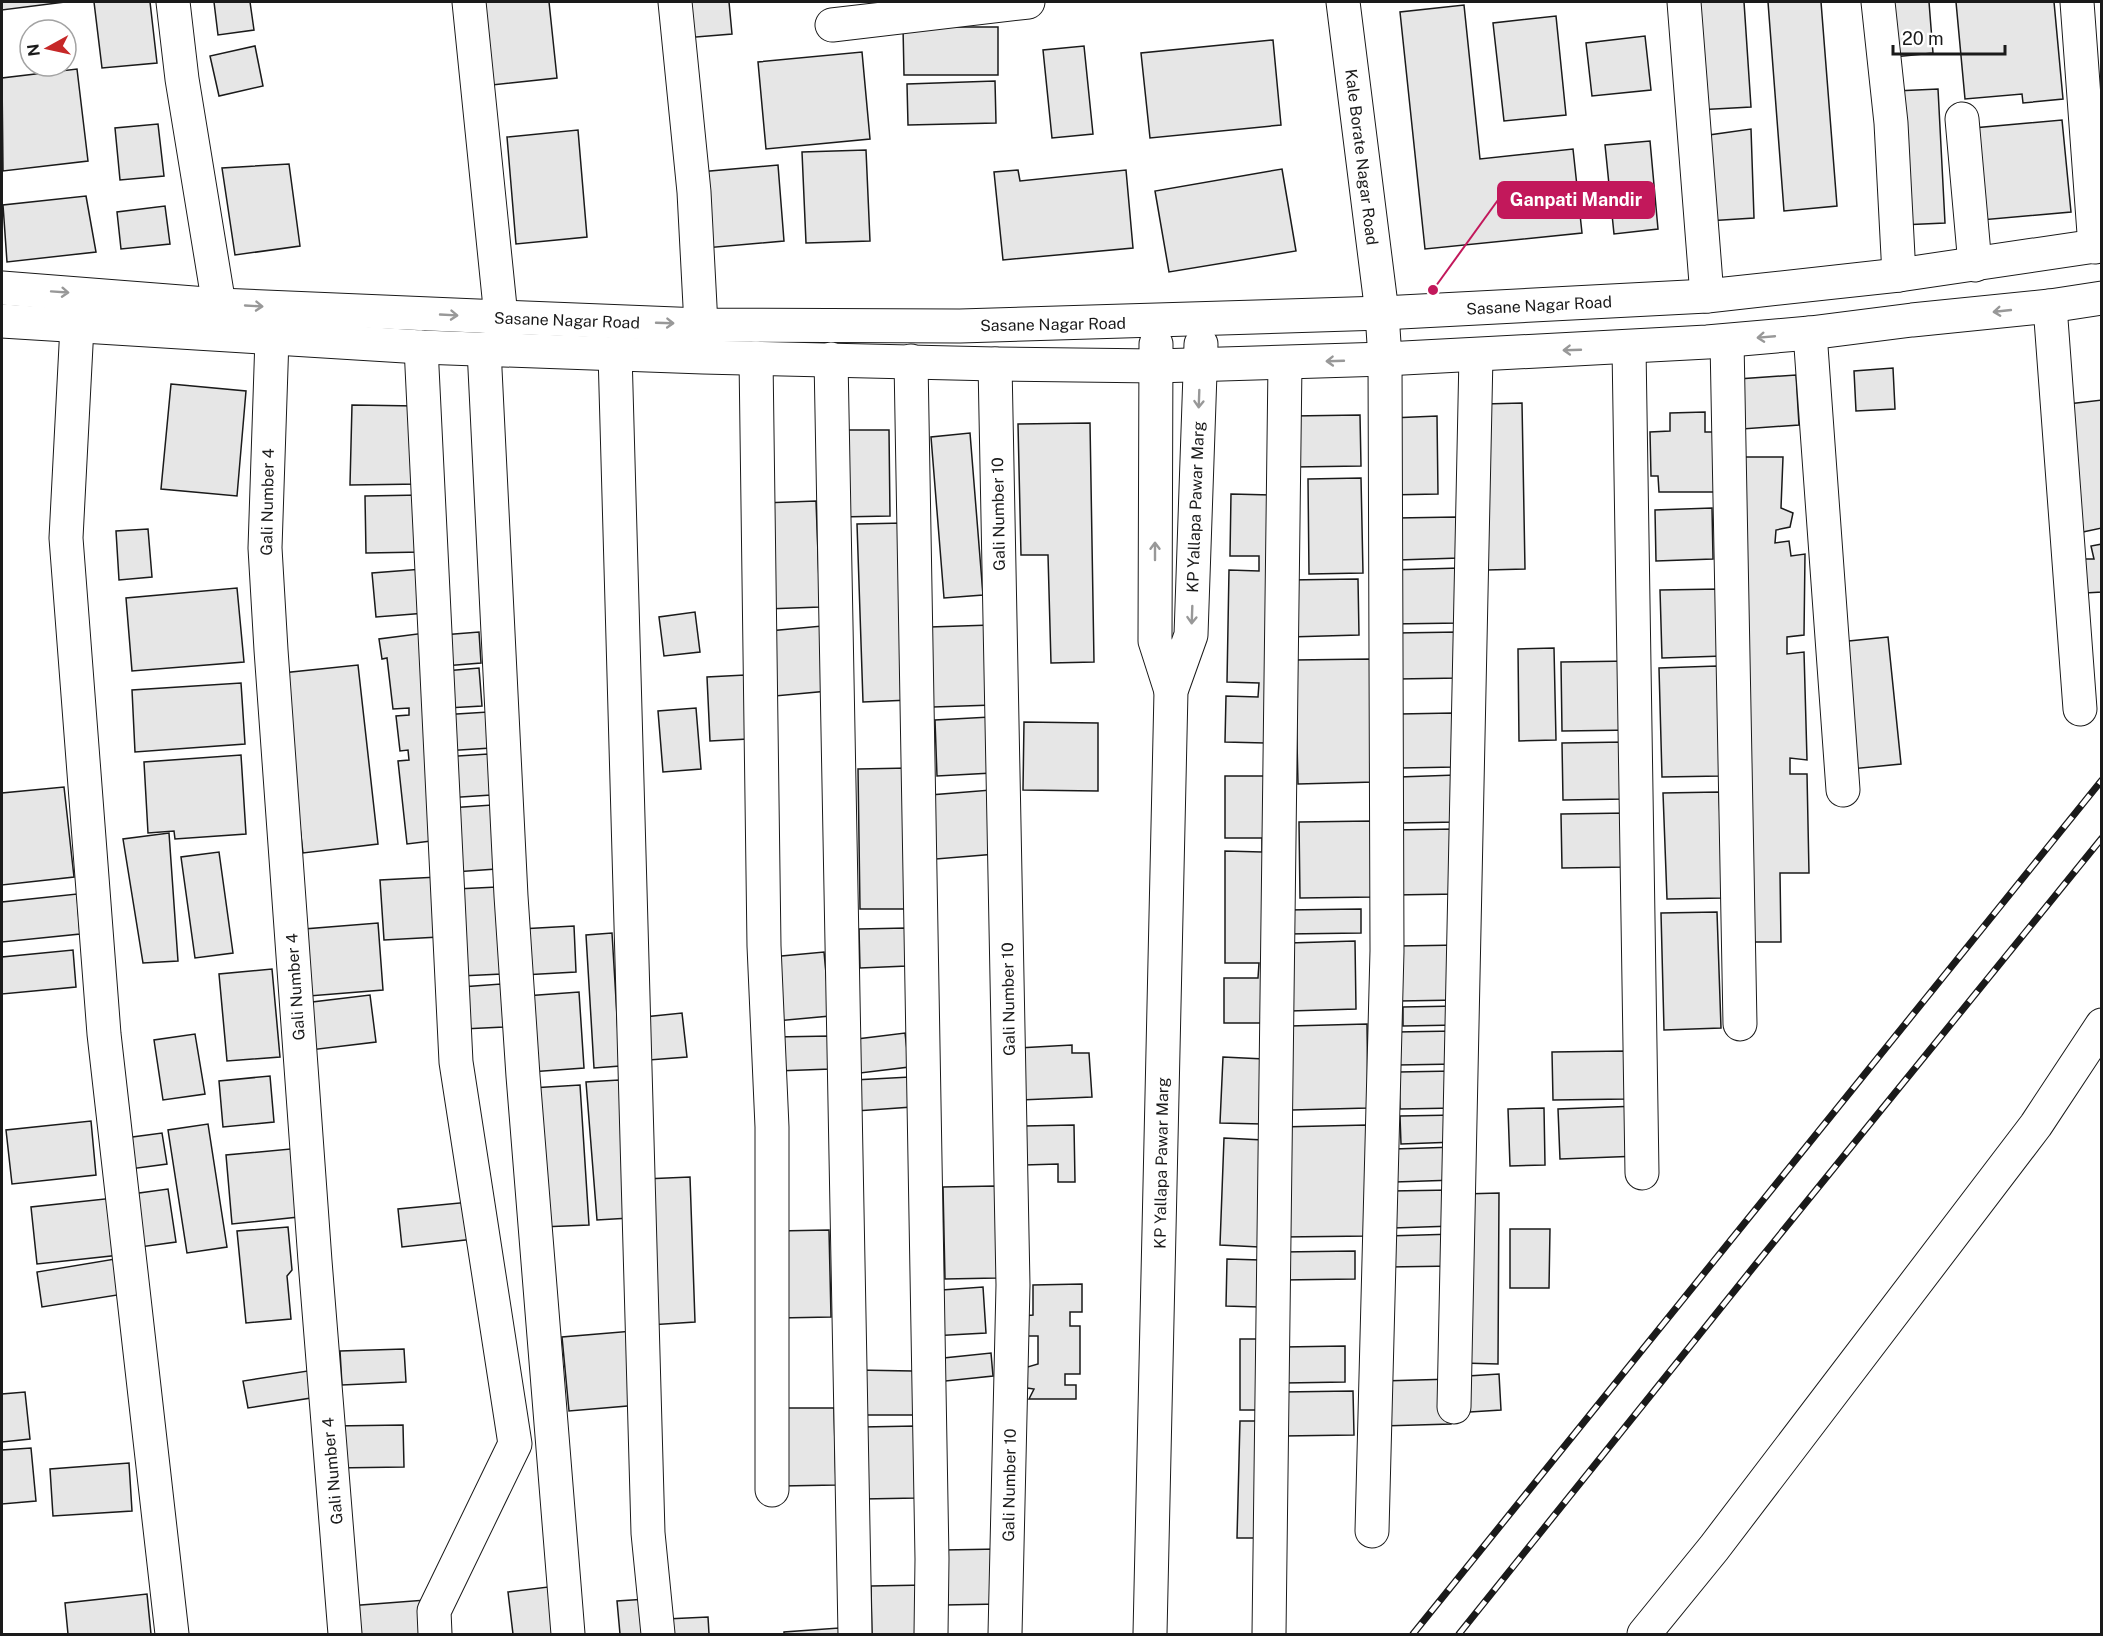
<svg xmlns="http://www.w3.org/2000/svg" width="2103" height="1636" font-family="'Public Sans',sans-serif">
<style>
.building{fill:#e6e6e6;stroke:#1a1a1a;stroke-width:1.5}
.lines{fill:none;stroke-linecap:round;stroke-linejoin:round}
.minor-casing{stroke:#1a1a1a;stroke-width:35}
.minor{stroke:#fff;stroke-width:33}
.rail-casing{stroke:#1a1a1a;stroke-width:7}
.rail{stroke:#fff;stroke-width:4.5;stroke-dasharray:14;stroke-linecap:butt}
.oneway{stroke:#989898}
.labels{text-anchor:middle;stroke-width:4.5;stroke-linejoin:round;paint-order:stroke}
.street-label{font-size:16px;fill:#1a1a1a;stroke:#fff}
.leader{fill:none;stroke:#c2185b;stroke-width:2}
.callout-dot{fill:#c2185b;stroke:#fff;stroke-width:2}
.callout{fill:#c2185b;stroke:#c2185b;stroke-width:2}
.callout-label{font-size:18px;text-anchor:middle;font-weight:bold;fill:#fff}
</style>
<rect width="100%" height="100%" fill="#fff"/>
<g class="building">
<polygon points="2,2 65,2 2,10"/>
<polygon points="94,2 150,2 157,63 102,68"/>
<polygon points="214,2 250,2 254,30 218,35"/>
<polygon points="474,2 549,2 557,78 483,86"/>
<polygon points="681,2 729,2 732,34 684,38"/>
<polygon points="1690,2 1744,2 1751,107 1696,110"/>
<polygon points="1768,2 1821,2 1837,206 1784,211"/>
<polygon points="1889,2 1929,2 1933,53 1894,57"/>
<polygon points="1956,2 2054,2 2063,99 2023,103 2022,94 1965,99"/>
<polygon points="1464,5 1480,159 1573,149 1582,233 1425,249 1400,12"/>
<polygon points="1556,16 1566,115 1504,121 1493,23"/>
<polygon points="903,27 998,27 998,75 904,75"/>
<polygon points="1645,36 1651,90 1592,96 1586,43"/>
<polygon points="1273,40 1281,125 1150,138 1141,53"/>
<polygon points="255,46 263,86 219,96 210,56"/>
<polygon points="1084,46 1093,134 1052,138 1043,50"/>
<polygon points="862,52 870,139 766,149 758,62"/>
<polygon points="77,69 88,161 3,171 2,78"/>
<polygon points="995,81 996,123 908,125 907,84"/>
<polygon points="1938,89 1945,223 1901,225 1895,91"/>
<polygon points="2062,120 2071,212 1981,220 1973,128"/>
<polygon points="158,124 164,176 120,180 115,128"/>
<polygon points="1751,129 1754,218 1707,221 1702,136"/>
<polygon points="578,130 587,237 516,244 507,137"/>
<polygon points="1650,141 1658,229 1614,234 1605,145"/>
<polygon points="866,150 870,241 806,243 802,152"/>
<polygon points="289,164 300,246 235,255 222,168"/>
<polygon points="778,165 784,241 705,248 699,172"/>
<polygon points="1282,169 1296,251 1169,272 1155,191"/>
<polygon points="1018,170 1020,181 1126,170 1133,248 1003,260 994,172"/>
<polygon points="86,196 96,252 7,262 3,205"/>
<polygon points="165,206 170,244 121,249 117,212"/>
<polygon points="1893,368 1895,409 1856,411 1854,371"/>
<polygon points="1796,375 1799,425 1742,429 1738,379"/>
<polygon points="171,384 246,391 237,496 161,489"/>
<polygon points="2102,400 2102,528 2078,533 2068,404"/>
<polygon points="1522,403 1525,569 1487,570 1484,404"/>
<polygon points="352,405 417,406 421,484 350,485"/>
<polygon points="1705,412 1705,432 1723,432 1716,492 1659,492 1658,476 1651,476 1650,432 1670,431 1670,413"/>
<polygon points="1360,415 1361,466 1294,467 1293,416"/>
<polygon points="1437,416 1438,494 1387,495 1391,418"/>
<polygon points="1090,423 1094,662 1051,663 1048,555 1021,555 1018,424"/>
<polygon points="837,430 889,430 890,516 838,517"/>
<polygon points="970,433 983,595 944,598 931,437"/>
<polygon points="1741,457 1783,457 1781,508 1793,513 1790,527 1776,530 1775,543 1789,541 1791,556 1805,554 1804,635 1787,637 1787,654 1804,652 1807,760 1790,758 1790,774 1807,774 1809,873 1780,873 1781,942 1746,942"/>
<polygon points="1361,478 1363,573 1309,574 1308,479"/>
<polygon points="1231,494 1271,495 1265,743 1225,742 1226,696 1258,697 1259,683 1227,682 1229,570 1259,571 1259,556 1230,556"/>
<polygon points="422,495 423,552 366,553 365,496"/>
<polygon points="816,501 820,607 766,609 762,503"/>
<polygon points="1712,508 1713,559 1656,561 1655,510"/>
<polygon points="1457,517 1459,558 1398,560 1397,518"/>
<polygon points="904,523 910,700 863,702 857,524"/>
<polygon points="148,529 152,577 119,580 116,531"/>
<polygon points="2102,544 2102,592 2085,593 2082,559 2094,559 2091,546"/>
<polygon points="1460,568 1461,623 1390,624 1389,570"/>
<polygon points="423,569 426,613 376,617 372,573"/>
<polygon points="1358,579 1359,635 1289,637 1288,580"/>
<polygon points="237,588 244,662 132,671 126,598"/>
<polygon points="1721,589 1723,656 1662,658 1660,590"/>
<polygon points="695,612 700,652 664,656 659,617"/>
<polygon points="991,625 993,705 933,707 930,627"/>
<polygon points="822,626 828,691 775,696 769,631"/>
<polygon points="479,632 481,663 444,666 442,635"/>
<polygon points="1459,632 1460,678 1398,679 1397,633"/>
<polygon points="425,633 439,840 407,844 398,761 409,760 408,750 400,751 396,716 409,715 409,708 393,709 387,658 382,659 379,639"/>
<polygon points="1888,637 1901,764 1851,769 1839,642"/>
<polygon points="1554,648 1556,740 1519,741 1518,649"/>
<polygon points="1371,659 1374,782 1298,784 1295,660"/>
<polygon points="1633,661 1634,730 1562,731 1561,662"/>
<polygon points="358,665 378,844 303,853 282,673"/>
<polygon points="1717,666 1721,776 1662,777 1659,668"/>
<polygon points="479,668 482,706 447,708 445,671"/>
<polygon points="745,675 748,739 710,741 707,677"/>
<polygon points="241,683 245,744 135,752 132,690"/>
<polygon points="696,708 701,769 663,772 658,711"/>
<polygon points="488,712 491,748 444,751 441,715"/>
<polygon points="1453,713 1455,767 1401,768 1400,714"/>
<polygon points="990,717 992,773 937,776 935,720"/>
<polygon points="1024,722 1098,723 1098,791 1023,790"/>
<polygon points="1625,742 1626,799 1563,800 1562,743"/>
<polygon points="488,754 491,795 446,798 443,757"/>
<polygon points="241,755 246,834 175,839 174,831 148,833 144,762"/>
<polygon points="909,768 911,909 860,909 858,769"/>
<polygon points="1456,775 1457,822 1400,823 1399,777"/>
<polygon points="1225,776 1267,776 1265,1023 1224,1023 1224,978 1258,978 1259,963 1225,963 1225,851 1262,852 1262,838 1225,838"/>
<polygon points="64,787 74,877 2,885 2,793"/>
<polygon points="991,790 996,854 936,859 930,795"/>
<polygon points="1719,792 1723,898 1667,899 1663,793"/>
<polygon points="492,805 496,869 454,872 449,808"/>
<polygon points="1628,813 1629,867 1562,868 1561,814"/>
<polygon points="1373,821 1374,897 1300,898 1299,822"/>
<polygon points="1457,829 1458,894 1394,895 1392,830"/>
<polygon points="169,833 178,961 143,963 123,839"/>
<polygon points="219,852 233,953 195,958 181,857"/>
<polygon points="438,877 439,937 384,940 380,880"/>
<polygon points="497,887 502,974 460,976 456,889"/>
<polygon points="77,894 80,934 2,942 2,902"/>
<polygon points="1361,909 1361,933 1286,934 1286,910"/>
<polygon points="1717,912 1721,1028 1664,1030 1661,913"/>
<polygon points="378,923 383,990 309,996 304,929"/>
<polygon points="574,926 576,972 523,975 520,929"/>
<polygon points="906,928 907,966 860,968 859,929"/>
<polygon points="612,933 620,1066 594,1068 586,935"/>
<polygon points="1355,941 1356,1009 1290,1011 1289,943"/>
<polygon points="1460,945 1459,1000 1399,1001 1398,946"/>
<polygon points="73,950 76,987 2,994 2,957"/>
<polygon points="824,952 830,1016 776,1021 771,957"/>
<polygon points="272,969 280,1057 227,1061 219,974"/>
<polygon points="501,984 504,1027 463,1029 461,987"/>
<polygon points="579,992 584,1068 530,1072 525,996"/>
<polygon points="370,995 376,1042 310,1050 304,1003"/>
<polygon points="1458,1006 1458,1025 1403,1026 1403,1007"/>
<polygon points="682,1013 687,1057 649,1060 644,1017"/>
<polygon points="1367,1024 1368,1108 1292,1110 1290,1026"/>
<polygon points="1456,1031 1457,1064 1397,1065 1396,1032"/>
<polygon points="905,1033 909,1067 852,1074 849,1040"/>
<polygon points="195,1034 205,1094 163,1100 154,1040"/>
<polygon points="830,1036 831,1069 776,1071 775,1037"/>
<polygon points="1072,1045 1072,1053 1089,1053 1092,1097 1020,1100 1018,1048"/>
<polygon points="1626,1051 1627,1099 1553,1100 1552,1052"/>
<polygon points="1223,1057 1264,1059 1262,1124 1220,1123"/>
<polygon points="1454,1071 1455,1108 1400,1109 1399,1072"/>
<polygon points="270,1076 274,1122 223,1127 219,1081"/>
<polygon points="910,1077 912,1107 856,1111 854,1080"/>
<polygon points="619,1080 630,1218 597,1220 586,1082"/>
<polygon points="580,1085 589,1225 541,1227 531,1088"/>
<polygon points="1638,1106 1640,1156 1560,1159 1558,1109"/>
<polygon points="1544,1108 1545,1165 1510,1166 1508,1109"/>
<polygon points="1456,1115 1456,1142 1401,1144 1400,1116"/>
<polygon points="91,1121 96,1175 12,1184 6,1130"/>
<polygon points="208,1124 227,1247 187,1253 168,1130"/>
<polygon points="1074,1125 1075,1182 1058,1182 1058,1164 1024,1165 1024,1126"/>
<polygon points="1367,1125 1369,1236 1282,1237 1280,1127"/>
<polygon points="162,1133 167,1164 130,1169 125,1138"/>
<polygon points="1224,1138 1263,1140 1259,1247 1220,1245"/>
<polygon points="1456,1147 1455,1180 1395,1182 1394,1149"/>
<polygon points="301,1148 308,1216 232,1224 226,1155"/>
<polygon points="690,1177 695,1322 649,1325 644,1179"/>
<polygon points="995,1186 997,1278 945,1279 943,1187"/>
<polygon points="168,1189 176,1242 140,1247 132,1194"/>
<polygon points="1452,1190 1453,1226 1393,1228 1391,1191"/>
<polygon points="1499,1193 1498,1364 1462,1363 1463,1194"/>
<polygon points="114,1198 120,1255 37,1264 31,1207"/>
<polygon points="470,1202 474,1239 402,1247 398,1209"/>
<polygon points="288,1227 292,1270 287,1276 291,1319 246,1323 237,1231"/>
<polygon points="1510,1229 1550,1229 1549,1288 1510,1288"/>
<polygon points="829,1230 831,1317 779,1318 777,1231"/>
<polygon points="1455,1234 1454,1266 1388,1267 1387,1236"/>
<polygon points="1355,1251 1355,1279 1282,1280 1282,1252"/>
<polygon points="115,1259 130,1293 42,1307 37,1272"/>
<polygon points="1227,1259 1260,1260 1259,1307 1226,1306"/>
<polygon points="1082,1284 1082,1312 1070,1312 1070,1326 1080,1326 1080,1374 1065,1374 1065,1385 1076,1385 1076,1399 1029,1399 1034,1389 1021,1387 1024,1368 1038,1364 1038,1336 1022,1336 1022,1316 1033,1315 1033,1285"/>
<polygon points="983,1287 986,1333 931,1336 928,1291"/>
<polygon points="633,1331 639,1405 569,1411 562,1337"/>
<rect x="1240" y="1339" width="29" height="71"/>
<polygon points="1345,1346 1345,1382 1285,1383 1284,1347"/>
<polygon points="404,1349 406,1382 342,1385 340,1351"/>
<polygon points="991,1353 993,1376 936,1382 934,1359"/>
<polygon points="314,1370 317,1397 248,1408 243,1381"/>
<polygon points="855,1370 913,1371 913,1415 855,1415"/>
<polygon points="1499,1374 1501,1410 1470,1412 1468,1376"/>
<polygon points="1452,1379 1451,1424 1382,1426 1382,1381"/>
<polygon points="1353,1391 1354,1435 1283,1436 1282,1392"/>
<polygon points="25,1392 30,1439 2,1442 2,1394"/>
<polygon points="781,1408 834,1408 836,1485 782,1486"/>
<polygon points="1240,1421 1267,1421 1265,1538 1237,1538"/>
<polygon points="403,1425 404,1467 334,1468 333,1426"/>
<polygon points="916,1426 917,1498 863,1499 862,1427"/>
<polygon points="31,1448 36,1501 2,1504 2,1450"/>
<polygon points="129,1463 132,1511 53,1516 50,1469"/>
<polygon points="999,1549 1000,1604 944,1605 944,1550"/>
<polygon points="926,1585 928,1634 872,1634 871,1586"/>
<polygon points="548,1587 554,1634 513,1634 508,1592"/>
<polygon points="147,1594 151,1634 68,1634 65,1603"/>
<polygon points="647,1599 650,1634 620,1634 617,1601"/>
<polygon points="426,1600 428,1634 350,1634 348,1606"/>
<polygon points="708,1617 709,1634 667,1634 666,1619"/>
<polygon points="839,1628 840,1634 784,1634 784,1632"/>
</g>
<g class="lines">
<defs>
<g id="minor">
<polyline points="173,2 182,79 219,305"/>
<polyline points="469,2 501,317 501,337"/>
<polyline points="675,2 694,192 701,325"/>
<polyline points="1343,2 1382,313 1385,359 1387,951 1372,1531"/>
<polyline points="1684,2 1707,296"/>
<polyline points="1878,2 1891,123 1899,275"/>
<polyline points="2077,2 2095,247"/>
<polyline points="832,25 1028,2"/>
<polyline points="1962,119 1975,265"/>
<polyline points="2,288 219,305 501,317 701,325 960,326 1382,313 1707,296 1899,275 2102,245"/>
<polyline points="2050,306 2080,709"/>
<polyline points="2,321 421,347 703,357 995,364 1156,366 1385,359 1707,342 1810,333 1912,320 2050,306 2102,298"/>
<polyline points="77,326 66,538 104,1034 172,1634"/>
<polyline points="1810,333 1843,790"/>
<polyline points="272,338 265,548 271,650 315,1261 345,1634"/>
<polyline points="1727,341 1740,1024"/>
<polyline points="1156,344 1155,641 1171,691"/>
<polyline points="421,347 456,1062 515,1444 434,1611 435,1634"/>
<polyline points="1629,348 1642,1173"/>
<polyline points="484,349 511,896 523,1076 568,1634"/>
<polyline points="615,353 648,1533 658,1634"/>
<polyline points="756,358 764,946 772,1127 772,1490"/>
<polyline points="831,359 855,1634"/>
<polyline points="911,361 932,1559 931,1634"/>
<polyline points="995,364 1013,1285 1005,1634"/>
<polyline points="1454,1407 1476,355"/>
<polyline points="1150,1634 1171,691 1191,635 1201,344"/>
<polyline points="1269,1634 1285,363"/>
<polyline points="1644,1634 1714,1548 2036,1125 2102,1025"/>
</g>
</defs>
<use href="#minor" class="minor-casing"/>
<use href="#minor" class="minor"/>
<defs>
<g id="rail">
<polyline points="1413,1634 2102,780"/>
<polyline points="1459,1634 1756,1264 2102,838"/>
</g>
</defs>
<use href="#rail" class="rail-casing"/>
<use href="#rail" class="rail"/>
</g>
<defs><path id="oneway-shaft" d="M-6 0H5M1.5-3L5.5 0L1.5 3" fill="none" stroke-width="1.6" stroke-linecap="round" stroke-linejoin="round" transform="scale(1.5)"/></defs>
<g class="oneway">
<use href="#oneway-shaft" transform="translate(60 292) rotate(4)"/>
<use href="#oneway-shaft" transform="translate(254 306) rotate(3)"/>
<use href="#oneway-shaft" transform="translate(2002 311) rotate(174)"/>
<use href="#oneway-shaft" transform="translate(449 315) rotate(3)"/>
<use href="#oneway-shaft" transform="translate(665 323) rotate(2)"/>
<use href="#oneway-shaft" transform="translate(1766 337) rotate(175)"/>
<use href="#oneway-shaft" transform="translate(1572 350) rotate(178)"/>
<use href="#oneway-shaft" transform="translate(1335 361) rotate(178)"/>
<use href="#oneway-shaft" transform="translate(1199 399) rotate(92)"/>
<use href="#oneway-shaft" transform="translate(1155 551) rotate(-90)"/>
<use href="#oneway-shaft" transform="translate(1192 615) rotate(92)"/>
</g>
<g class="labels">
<g class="street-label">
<text transform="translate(1362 157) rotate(83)" y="6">Kale Borate Nagar Road</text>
<text transform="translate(1539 305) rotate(-3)" y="6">Sasane Nagar Road</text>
<text transform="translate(567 320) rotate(2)" y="6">Sasane Nagar Road</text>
<text transform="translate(1053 324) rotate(-1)" y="6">Sasane Nagar Road</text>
<text transform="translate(267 502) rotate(-89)" y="6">Gali Number 4</text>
<text transform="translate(1195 507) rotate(-88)" y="6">KP Yallapa Pawar Marg</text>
<text transform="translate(998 514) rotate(-91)" y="6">Gali Number 10</text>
<text transform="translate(295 987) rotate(-94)" y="6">Gali Number 4</text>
<text transform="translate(1008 999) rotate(-91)" y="6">Gali Number 10</text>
<text transform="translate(1161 1163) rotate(-89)" y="6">KP Yallapa Pawar Marg</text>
<text transform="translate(332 1471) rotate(-95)" y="6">Gali Number 4</text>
<text transform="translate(1009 1485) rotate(-89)" y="6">Gali Number 10</text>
</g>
</g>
<path class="leader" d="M1433 290L1498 200"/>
<circle class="callout-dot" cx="1433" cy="290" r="6"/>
<rect class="callout" x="1498" y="182" width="156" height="36" rx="6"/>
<g class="callout-label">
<text x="1576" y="206">Ganpati Mandir</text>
</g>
<rect width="2103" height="1636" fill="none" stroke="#1a1a1a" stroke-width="6"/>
<g transform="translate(48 48) rotate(262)"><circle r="28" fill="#ffffff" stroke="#a3a3a3" stroke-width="1.5"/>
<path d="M0-4.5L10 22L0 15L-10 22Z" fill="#c62828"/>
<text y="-9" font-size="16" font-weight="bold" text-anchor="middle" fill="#1a1a1a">N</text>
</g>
<path d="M1893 45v9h112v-9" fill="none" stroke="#1a1a1a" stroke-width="3"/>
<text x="1902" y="45" font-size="18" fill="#1a1a1a" stroke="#ffffff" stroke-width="4.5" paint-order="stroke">20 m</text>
</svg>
